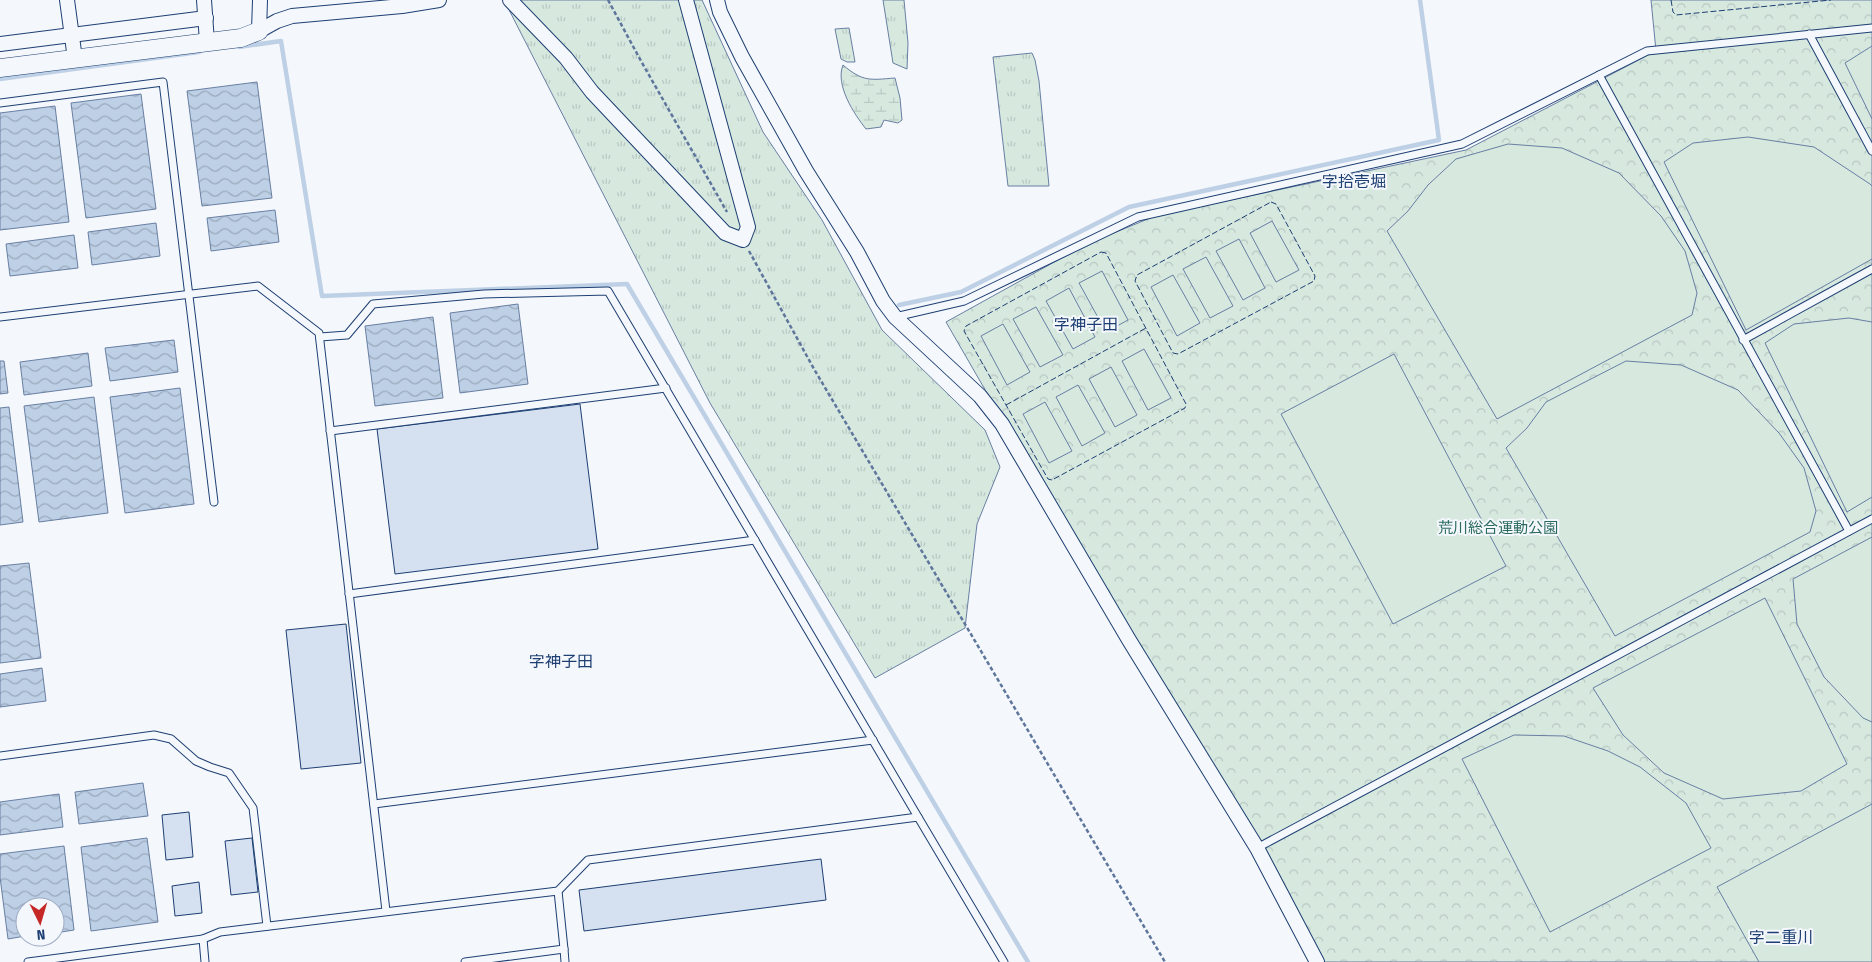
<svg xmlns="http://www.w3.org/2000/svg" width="1872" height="962" font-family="'Fira Sans Condensed','Noto Sans JP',sans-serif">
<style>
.grass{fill:url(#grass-tufts);stroke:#687fa3}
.wetland{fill:url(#wetland-marsh);stroke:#687fa3}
.park{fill:url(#park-crowns);stroke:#687fa3}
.pitch{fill:#d7e8df;stroke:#687fa3}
.water{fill:url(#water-waves);stroke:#687fa3}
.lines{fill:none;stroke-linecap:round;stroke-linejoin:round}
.stream{stroke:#bed0e5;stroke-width:4.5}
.building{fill:#d5e0f0;stroke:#1d3f73}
.service-casing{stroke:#1d3f73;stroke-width:9}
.minor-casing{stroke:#1d3f73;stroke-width:16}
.tertiary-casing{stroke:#1d3f73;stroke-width:19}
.path{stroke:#5e769c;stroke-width:2.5;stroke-dasharray:4 2.5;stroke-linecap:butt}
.service{stroke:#f4f7fb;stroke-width:7}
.minor{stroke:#f4f7fb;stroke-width:14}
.tertiary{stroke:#f4f7fb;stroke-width:18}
.fence{stroke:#1d3f73;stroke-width:1;stroke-dasharray:6 2.5;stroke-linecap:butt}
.labels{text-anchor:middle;stroke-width:4;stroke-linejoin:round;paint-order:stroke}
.park-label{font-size:15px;fill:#2c6c60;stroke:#f4f7fb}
.neighbourhood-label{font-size:16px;fill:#1d3f73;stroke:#f4f7fb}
</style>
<defs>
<pattern id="grass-tufts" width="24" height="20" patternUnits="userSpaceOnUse" patternTransform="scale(1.25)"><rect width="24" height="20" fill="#d7e8df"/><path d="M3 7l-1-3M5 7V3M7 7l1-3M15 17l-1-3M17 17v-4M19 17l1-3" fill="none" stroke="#b8c8c3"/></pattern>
<pattern id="wetland-marsh" width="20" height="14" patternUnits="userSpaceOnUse" patternTransform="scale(1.25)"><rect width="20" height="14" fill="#d7e8df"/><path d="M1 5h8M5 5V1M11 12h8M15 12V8" fill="none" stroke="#b8c8c3"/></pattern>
<pattern id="park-crowns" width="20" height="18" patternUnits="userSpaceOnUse" patternTransform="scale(1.25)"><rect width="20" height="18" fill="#d7e8df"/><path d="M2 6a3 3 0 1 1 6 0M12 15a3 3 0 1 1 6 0" fill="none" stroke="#b8c8c3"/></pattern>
<pattern id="water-waves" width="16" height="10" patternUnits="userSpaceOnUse" patternTransform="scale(1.25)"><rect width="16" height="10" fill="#bed0e5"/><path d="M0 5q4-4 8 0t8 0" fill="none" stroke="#9aaabe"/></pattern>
</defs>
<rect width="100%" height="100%" fill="#f4f7fb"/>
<g class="grass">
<polygon points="504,0 702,0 763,132 822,220 882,330 985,430 1000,467 977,524 965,628 875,678 710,403"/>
<polygon points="883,0 904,0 908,43 907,69 893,63"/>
<polygon points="849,28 855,62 847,62 841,59 835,29"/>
<polygon points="1032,53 1035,60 1039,81 1049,186 1008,186 993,57"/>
</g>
<path class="wetland" d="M843,65c20,17 27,15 52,13l5,20 2,22 -4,3 -14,-3 -3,7 -15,2c-12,-15 -31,-44 -23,-64z"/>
<polygon class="park" points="1651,0 1872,0 1872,962 1315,962 946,322 1085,245 1155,216 1466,150 1656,51"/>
<g class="pitch">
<polygon points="1872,46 1872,119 1845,63"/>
<polygon points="1748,137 1814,147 1870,184 1872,186 1872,259 1746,330 1664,162 1693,143"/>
<polygon points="1508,144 1562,148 1619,173 1661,216 1685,251 1697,293 1692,315 1497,419 1387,231 1408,211 1428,185 1456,159"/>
<polygon points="1272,221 1299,270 1276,282 1250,233"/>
<polygon points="1239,239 1265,288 1243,300 1216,251"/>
<polygon points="1206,257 1233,306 1210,318 1183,269"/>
<polygon points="1102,271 1128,320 1106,332 1079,283"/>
<polygon points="1173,275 1200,323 1177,336 1151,287"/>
<polygon points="1069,288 1095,337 1073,349 1046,301"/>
<polygon points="1036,307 1063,355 1040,367 1013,319"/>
<polygon points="1849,318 1872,322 1872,497 1847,512 1765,343 1794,324"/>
<polygon points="1003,324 1030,372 1007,385 981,336"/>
<polygon points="1144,349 1171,398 1148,410 1122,361"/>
<polygon points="1394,354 1506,566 1393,624 1281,414"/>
<polygon points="1626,361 1681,365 1738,390 1779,433 1804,468 1816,511 1810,532 1615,636 1506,448 1527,428 1546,402"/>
<polygon points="1111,367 1137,415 1115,427 1089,379"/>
<polygon points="1078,385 1105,433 1082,446 1056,397"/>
<polygon points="1045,402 1072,451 1049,463 1023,414"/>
<polygon points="1872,537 1872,722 1863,718 1824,677 1797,624 1793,579"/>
<polygon points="1765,598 1847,764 1801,791 1723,799 1664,773 1623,735 1593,688"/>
<polygon points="1514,735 1564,736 1608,751 1640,767 1686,803 1711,848 1550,932 1462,759"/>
<polygon points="1872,804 1872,962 1759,962 1717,887"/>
</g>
<g class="water">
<polygon points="257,82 272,198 202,206 187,91"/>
<polygon points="141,94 156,209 86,218 71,103"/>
<polygon points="55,106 69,222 0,230 0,113"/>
<polygon points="275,210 279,242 211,251 207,218"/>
<polygon points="156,223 160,256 92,265 88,232"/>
<polygon points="74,235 78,268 10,276 6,244"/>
<polygon points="518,304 528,384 460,393 450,313"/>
<polygon points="433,317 443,398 375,406 365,326"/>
<polygon points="174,340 178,372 110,381 105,348"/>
<polygon points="88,353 92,386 24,395 20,362"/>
<polygon points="0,361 4,361 8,393 0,394"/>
<polygon points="180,388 194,504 125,513 110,397"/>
<polygon points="94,397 108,513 39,522 24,406"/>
<polygon points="9,407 23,522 0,525 0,408"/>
<polygon points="29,563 41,658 0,663 0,566"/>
<polygon points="42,668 46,701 0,707 0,674"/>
<polygon points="143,783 148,816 79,824 75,792"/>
<polygon points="59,794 63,827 0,835 0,802"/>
<polygon points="147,838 158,922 91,931 81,847"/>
<polygon points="64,846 74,930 55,933 55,907 25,907 25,936 8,939 0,877 0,854"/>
</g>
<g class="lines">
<g class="stream">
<polyline points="239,47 281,41 322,296 627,284 1028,962"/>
<polyline points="0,79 199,52"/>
<polyline points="899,305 961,292 1129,207 1439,140 1420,0"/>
</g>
</g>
<g class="building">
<polygon points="580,404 598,549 395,574 377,429"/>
<polygon points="346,624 361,763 301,769 286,630"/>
<polygon points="189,812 193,857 166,860 162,815"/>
<polygon points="252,838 258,892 231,895 225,841"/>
<polygon points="821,859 826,900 584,931 579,890"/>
<polygon points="199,882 202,913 175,916 172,886"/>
</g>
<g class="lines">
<defs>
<g id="service">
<polyline points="1809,34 1872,151"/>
<polyline points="1599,75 1849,531"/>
<polyline points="0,103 163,82 214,502"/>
<polyline points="0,317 258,286 319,333 386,911"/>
<polyline points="895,317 964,301 1138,217 1462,144 1647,51 1872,28"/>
<polyline points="320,337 347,335 373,304 484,294 608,291 918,817"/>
<polyline points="1743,340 1872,269"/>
<polyline points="330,431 666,388"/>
<polyline points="349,594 755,540"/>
<polyline points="0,756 154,735 171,739 196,761 210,767 229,773 253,808 267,926"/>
<polyline points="374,804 873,740"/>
<polyline points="1257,848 1872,519"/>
<polyline points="203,939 205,962"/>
<polyline points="564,949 565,962"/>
<polyline points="28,962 203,939 220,932 558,891 588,860 918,817 1004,962"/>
<polyline points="465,962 564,949 558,891"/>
</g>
<g id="minor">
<polyline points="67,0 75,59"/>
<polyline points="204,0 207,42"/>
<polyline points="510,0 566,58 592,92 725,233 743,240 748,227 686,0"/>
<polyline points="717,0 720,12 742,57 806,171 857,252 883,301 895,317 980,396 1002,424 1129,640 1257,848 1317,962"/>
<polyline points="259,31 277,21 292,16 402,6 439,0"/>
<polyline points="259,31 260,0"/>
<polyline points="0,44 206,18"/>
</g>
<polyline id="tertiary" points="0,68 241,38 259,31"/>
</defs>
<use href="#service" class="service-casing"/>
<use href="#minor" class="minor-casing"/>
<use href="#tertiary" class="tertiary-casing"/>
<g class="path">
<polyline points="608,0 641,61 727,212"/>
<polyline points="749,251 814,369 1165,962"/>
</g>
<use href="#service" class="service"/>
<use href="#minor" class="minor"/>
<use href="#tertiary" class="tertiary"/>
<g class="fence">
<polyline points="1671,0 1673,12 1676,15 1831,0"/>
<polygon points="1271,202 1276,204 1315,276 1314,281 1178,354 1173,353 1135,281 1137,275"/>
<polygon points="1101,252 1106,253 1186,404 1185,408 1052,480 1048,479 964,331 966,326"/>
<polyline points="1006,405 1146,328"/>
</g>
</g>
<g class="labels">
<g class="park-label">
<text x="1498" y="533">荒川総合運動公園</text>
</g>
<g class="neighbourhood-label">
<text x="1354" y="187">字拾壱堀</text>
<text x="1086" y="330">字神子田</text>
<text x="561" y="667">字神子田</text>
<text x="1781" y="943">字二重川</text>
</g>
</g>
<g transform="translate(40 922) rotate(175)"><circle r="24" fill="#f4f7fb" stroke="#9eadc5"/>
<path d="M0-4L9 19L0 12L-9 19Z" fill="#c62828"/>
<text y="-8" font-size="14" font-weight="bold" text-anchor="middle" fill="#1d3f73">N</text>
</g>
</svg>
